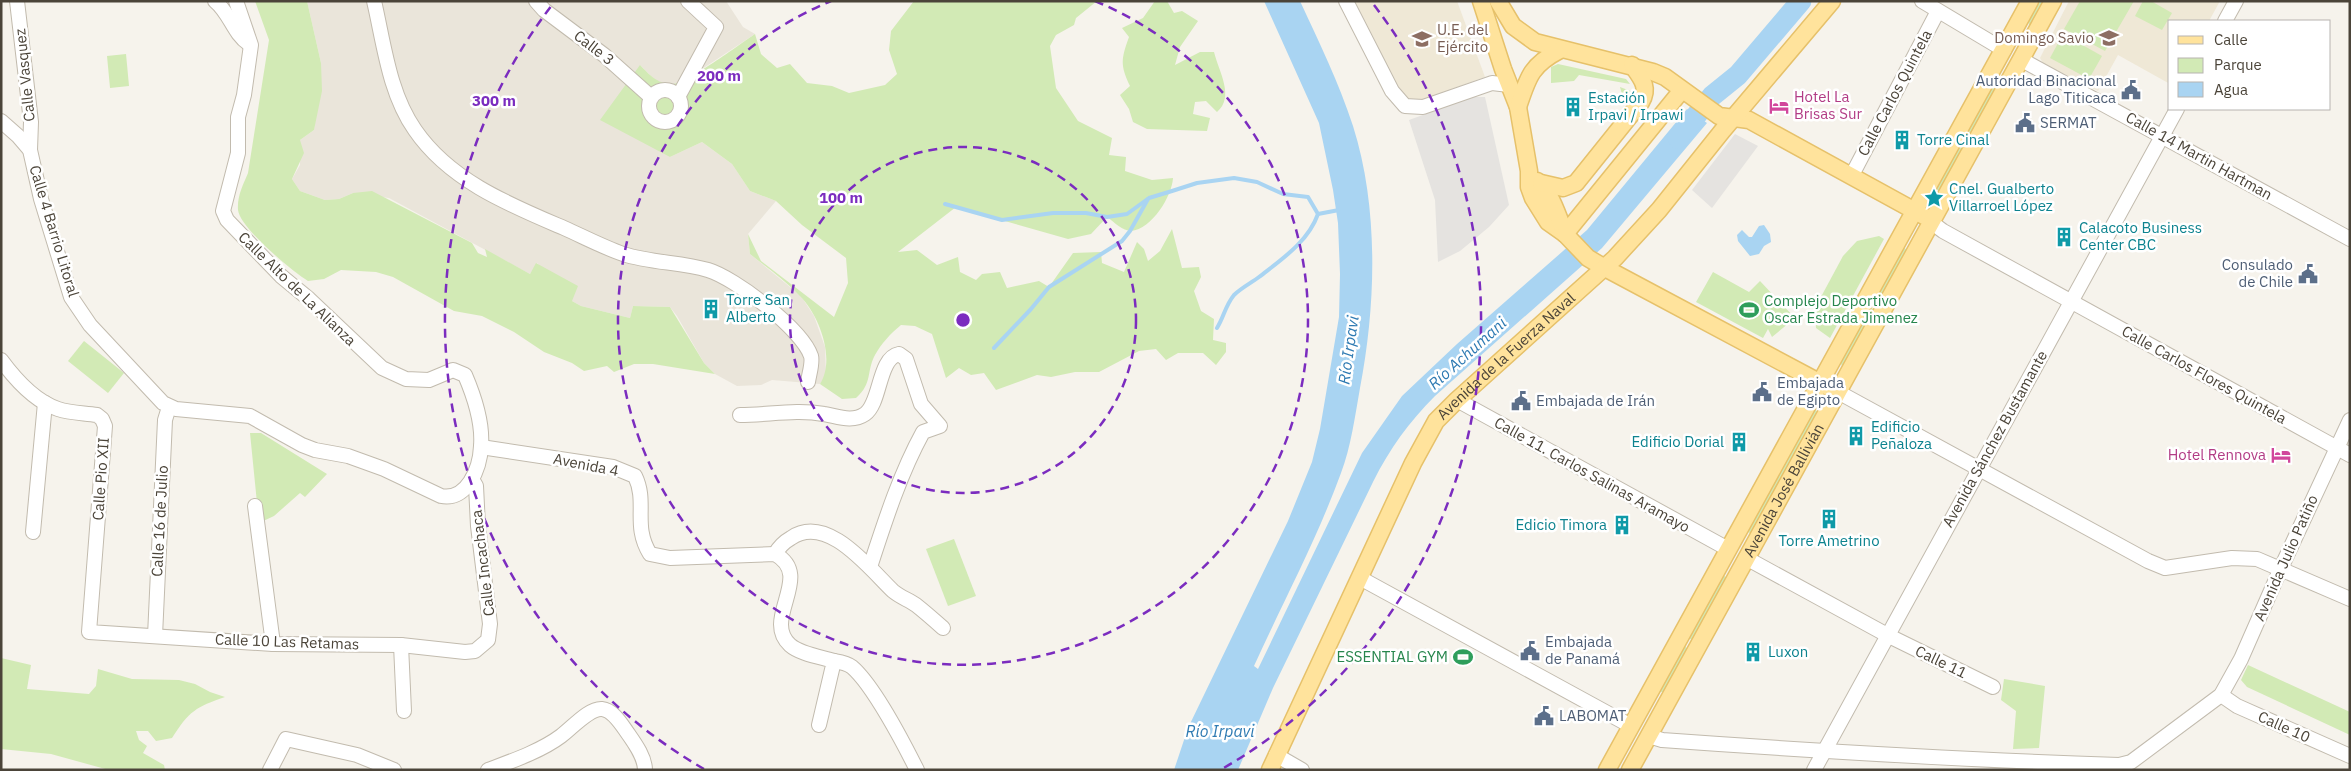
<svg xmlns="http://www.w3.org/2000/svg" width="2351" height="771" font-family="'IBM Plex Sans',sans-serif">
<style>
.residential{fill:#eae5da}
.education{fill:#efe8d6}
.green{fill:#d2eab5}
.parking{fill:#e5e3e0}
.water{fill:#a9d4f2}
.lines{fill:none;stroke-linecap:round;stroke-linejoin:round}
.stream{stroke:#a9d4f2;stroke-width:4}
.river{stroke:#a9d4f2;stroke-width:21}
.minor-casing{stroke:#c2bbae;stroke-width:16}
.major-casing{stroke:#e6c16a;stroke-width:19}
.minor{stroke:#fff;stroke-width:14}
.major{stroke:#ffe39c;stroke-width:16}
.ring{fill:none;stroke:#7b2cbf;stroke-width:2.5;stroke-dasharray:9 6}
.labels{text-anchor:middle;stroke-width:5;stroke-linejoin:round;paint-order:stroke}
.education-label{font-size:15px;fill:#785e54;stroke:#fff;text-anchor:start}
.street-label{font-size:15px;fill:#4b4439;stroke:#fff}
.service-label{font-size:15px;fill:#4e5e75;stroke:#fff;text-anchor:start}
.hotel-label{font-size:15px;fill:#b23c85;stroke:#fff;text-anchor:start}
.culture-label{font-size:15px;fill:#0d838f;stroke:#fff;text-anchor:start}
.leisure-label{font-size:15px;fill:#27864d;stroke:#fff;text-anchor:start}
.water-label{font-size:16px;font-style:italic;fill:#2e7ab2;stroke:#fff}
.centre{fill:#7b2cbf;stroke:#fff;stroke-width:2.5}
.ring-label{font-size:15px;text-anchor:middle;font-weight:bold;fill:#7b2cbf;stroke:#fff;stroke-width:5;stroke-linejoin:round;paint-order:stroke}
</style>
<rect width="100%" height="100%" fill="#f6f3ec"/>
<polygon class="residential" points="307,1 726,1 743,27 755,34 693,75 673,85 656,81 640,65 670,157 702,142 732,164 750,191 776,201 748,234 750,254 801,296 814,316 825,347 826,375 820,384 772,380 761,385 737,386 715,374 704,363 677,316 670,307 633,306 630,318 581,306 572,301 537,263 530,274 389,198 353,193 339,199 325,200 300,191 292,179 300,165 300,140 314,130 321,63"/>
<g class="education">
<polygon points="1355,1 1457,1 1485,77 1419,101 1406,100 1396,86"/>
<polygon points="2069,1 2220,1 2209,21 2170,21 2170,84 2118,55 2098,91 2043,63 2040,58"/>
</g>
<g class="green">
<path d="M255,1h52l14,62 1,28 -8,39 -14,10 4,13 -12,26 8,12 25,9 14,-1 14,-6 19,-2 100,52 6,10 9,4 -2,-8 45,25 6,-11 42,23 -6,15 9,5 49,12 3,-12 37,1 34,56 11,11 -62,-10h-19l-20,8 -7,-6 -23,5 -12,-8 -28,-11 -30,-20 -32,-16 -28,-5 -61,-34 -17,-5 -35,-2 -17,9 -16,2c-16,-10 -68,-53 -70,-71 -1,-14 5,-25 10,-37l21,-133z"/>
<path d="M914,1h183l-21,17 -2,7 -18,10 -6,11 6,42 22,33 34,17 -3,17 17,2 -1,14 27,9 21,-2c-1,18 -21,51 -42,53 -8,0 -17,-9 -24,-14l-16,17 -23,5 -112,-32 -58,45 19,-2 20,15 21,-8 2,15 16,8 6,-6 18,-2 7,16 32,-7 10,6 24,-34 28,-1 1,11 22,9 13,-30 7,7 4,12 12,-10 12,-22 10,39 17,-1 2,10 -7,14 7,20 13,8 -1,21 13,3v9l-10,13 -13,-12h-25l-12,7 -10,-11 -17,2 -40,21h-24l-24,5 -14,-2 -41,15 -12,-17 -13,2 -12,-7 -13,10 -14,-44 -17,-8 -14,-1c-10,8 -20,19 -26,30 -9,17 -2,28 -19,43l-14,1 -22,-15c16,-25 -1,-69 -20,-88 -15,-16 -34,-29 -50,-42l-2,-20 13,27 73,56 14,-34 -2,-25 -44,-33 -26,-24 -26,-10 -18,-27 -30,-22 -32,15 -70,-37 40,-55c9,9 17,19 32,19 13,1 68,-40 83,-50l6,20 16,14 13,-4 17,19 25,3 17,7 36,-8 12,-11 -8,-24 2,-19z"/>
<path d="M1155,1h12l7,12 8,-2 16,10 -18,26 -5,18 25,-13h14c5,20 21,45 3,60l-11,-11 -11,1 -2,12 17,4 -3,13 -60,-2 -14,-7 -4,-13 -9,-14 10,-9c-10,-21 -9,-27 -1,-49l-7,-9 21,-10z"/>
<polygon points="2038,1 2045,1 2031,25 2029,25 2028,20"/>
<polygon points="2080,1 2134,1 2105,51 2064,29"/>
<polygon points="2143,1 2151,1 2172,13 2162,30 2135,16"/>
<polygon points="2063,34 2102,56 2089,79 2050,58"/>
<polygon points="126,54 129,86 110,88 107,56"/>
<polygon points="1558,64 1626,79 1630,84 1579,75 1574,81 1551,83 1551,67"/>
<polygon points="1997,83 1998,84 1971,133 1969,133 1968,129 1993,84"/>
<polygon points="1620,87 1633,92 1631,99 1625,105"/>
<polygon points="1966,140 1967,142 1941,190 1937,190 1936,189 1962,141"/>
<polygon points="1879,236 1884,239 1830,338 1816,328 1815,308 1843,256 1857,241"/>
<polygon points="1904,247 1907,251 1880,301 1877,301 1876,297"/>
<polygon points="1713,272 1749,292 1760,281 1795,318 1772,337 1768,329 1763,338 1696,302"/>
<polygon points="1870,308 1875,309 1844,366 1842,366 1840,362"/>
<polygon points="84,341 124,373 108,393 68,361"/>
<polygon points="1815,409 1818,413 1753,532 1749,533 1747,530"/>
<polygon points="250,433 261,433 327,474 305,497 300,493 274,516 259,523"/>
<polygon points="954,539 976,596 948,606 926,549"/>
<polygon points="1725,576 1727,580 1693,640 1690,639 1689,635 1721,577"/>
<polygon points="1685,646 1688,650 1664,692 1661,692 1660,691"/>
<path d="M1,658l30,7 -4,24 62,5 7,-8 2,-17 34,10 47,1 16,4 15,8 15,5c-29,10 -36,14 -53,41l-16,3 -8,-10h-12l3,9 8,6 -4,7 21,12 1,5h-56l-58,-16 -50,-5z"/>
<polygon points="2248,665 2350,712 2350,735 2247,687 2241,680"/>
<polygon points="2004,679 2045,686 2039,748 2013,749 2016,711 2001,700"/>
</g>
<g class="parking">
<polygon points="1472,97 1485,97 1509,205 1489,227 1460,251 1438,262 1435,200 1409,120"/>
<polygon points="1735,134 1758,146 1712,208 1692,190"/>
</g>
<g class="water">
<path d="M1264,1h36c19,41 39,82 53,125 26,82 23,179 7,262 -5,28 -9,59 -19,85 -24,66 -58,129 -87,193l4,3 104,-216 40,-57 55,-52 130,-114 100,-121 20,14 -105,125 -167,148c-26,26 -45,52 -62,86l-100,206 -35,82h-64l14,-42 100,-207 24,-59 8,-33 19,-112 1,-43 -2,-51 -5,-33 -14,-67z"/>
<polygon points="1764,225 1770,234 1771,242 1764,246 1759,254 1750,256 1738,241 1737,235 1742,230 1749,237 1752,237 1759,226"/>
</g>
<g class="lines">
<g class="stream">
<polyline points="945,204 1002,220 1053,213 1086,213 1107,217 1127,214 1149,198 1172,191 1197,183 1234,178 1257,182 1283,194 1308,197 1318,214 1339,210"/>
<path d="M1217,328c7,-11 8,-22 17,-33 7,-7 17,-12 25,-18 23,-18 49,-35 59,-63"/>
<polyline points="994,348 1031,309 1049,287 1122,241 1130,231 1148,199"/>
</g>
<polyline class="river" points="1678,138 1712,96 1738,75 1801,1"/>
<defs>
<g id="minor">
<polyline points="17,1 31,122 30,150"/>
<path d="M215,1c15,12 18,32 34,43"/>
<path d="M374,1c10,43 15,92 41,129 35,51 95,75 149,98 20,9 39,19 59,26 28,9 58,8 85,16 27,8 94,59 103,86 2,7 -2,18 -3,26"/>
<polyline points="536,1 544,10 604,55 651,97"/>
<polyline points="1346,1 1392,91 1405,106 1423,107 1492,83 1509,85"/>
<polyline points="1922,1 2004,50"/>
<polyline points="2225,21 2236,1"/>
<polyline points="2022,60 2350,239"/>
<circle cx="665" cy="106" r="16"/>
<polyline points="678,97 716,27 688,1"/>
<path d="M1,121l17,15 12,14 11,49 30,98 19,28 73,78 13,6 74,7 52,29 13,5 33,6 36,13 57,27c26,5 39,-27 40,-50 2,-24 -7,-50 -16,-71l-12,-5 -24,10 -23,-1 -24,-11 -73,-69 -28,-23 -54,-56 -4,-9 15,-58v-36l6,-22 7,-50 -15,-44"/>
<polyline points="1852,175 1938,11"/>
<polyline points="1931,222 1943,231 2350,455"/>
<path d="M1,360c14,19 33,41 57,49 12,4 26,4 39,6l5,4 3,7 -16,206 184,12 128,1 64,7 10,-1 13,-11 2,-16 -12,-98 -2,-40 -4,-7"/>
<polyline points="1838,392 2148,561 2165,568 2232,558 2257,559 2350,599"/>
<polyline points="1457,400 1728,549"/>
<path d="M740,415c28,0 56,-6 84,-1 13,2 28,9 41,0 16,-11 13,-56 34,-60l7,5 15,45 19,22 -17,6c-23,42 -38,89 -53,135"/>
<path d="M481,447l132,20 22,9c13,27 -3,49 15,78l20,4 105,-4c40,22 -14,65 15,91 10,9 31,12 44,16l-15,64"/>
<polyline points="255,506 273,644"/>
<polyline points="33,532 45,403"/>
<path d="M775,554c4,-7 9,-12 16,-16 36,-25 78,30 102,53 7,6 16,9 23,14 9,7 18,15 27,23"/>
<polyline points="1746,558 1889,636 1993,687"/>
<polyline points="1360,578 1631,726"/>
<polyline points="155,636 165,420 169,407"/>
<polyline points="401,645 404,711"/>
<path d="M834,661c6,1 13,2 18,6 21,18 52,77 65,103"/>
<polyline points="2221,695 2237,706 2350,756"/>
<path d="M1649,736l13,4c152,11 304,20 457,25l12,-3 90,-67 20,-36 40,-91 69,-148"/>
<polyline points="1276,755 1302,770"/>
<polyline points="270,770 286,739 357,755 394,770"/>
<path d="M488,770c24,-9 53,-19 73,-34 11,-8 28,-28 41,-27 12,1 21,18 27,26 7,10 16,23 16,35"/>
<polyline points="1814,770 2177,109"/>
</g>
<g id="major">
<polyline points="1481,1 1503,69 1518,107 1529,171 1529,187 1533,198 1548,222 1565,234 1588,258 1605,268 1830,388"/>
<polyline points="1498,1 1513,26 1535,42 1653,72 1665,77 1719,116 1749,120 1924,216"/>
<path d="M1518,107c10,-30 13,-42 42,-57"/>
<path d="M1537,181c12,6 23,40 28,53"/>
<path d="M1541,183l22,5 13,-5 65,-81c9,-15 0,-24 -9,-37"/>
<polyline points="1565,234 1682,90"/>
<path id="s1" d="M1270,770l143,-307 23,-42 21,-21 158,-142 44,-48 64,-80 109,-129"/>
<polyline points="1607,770 2030,1"/>
<path id="s2" d="M1630,770l423,-769"/>
</g>
</defs>
<use href="#minor" class="minor-casing"/>
<use href="#major" class="major-casing"/>
<use href="#minor" class="minor"/>
<use href="#major" class="major"/>
</g>
<g class="ring">
<circle cx="963" cy="320" r="173"/>
<path d="M1095 1A345 345 0 1 1 831 1"/>
<path d="M704 769A518 518 0 0 1 552 5M1374 5A518 518 0 0 1 1222 769"/>
</g>
<defs>
<symbol id="school-bare" viewBox="-9 -9 18 18"><path d="M0-5L7-2L0 1L-7-2ZM-4 1L0 2.5L4 1V4Q0 6-4 4Z" fill="#8d6e63" stroke="#fff" stroke-width="2.5" paint-order="stroke"/></symbol>
<symbol id="civic-bare" viewBox="-9 -9 18 18"><path d="M-.6-6.5H3V-4.5H.6V-3L4-1V1h2V6H-6V1h2V-1L-.6-3ZM-1.2 2.5V6h2.4V2.5Z" fill="#5c6f8a" stroke="#fff" stroke-width="2.5" paint-order="stroke"/></symbol>
<symbol id="hotel-bare" viewBox="-9 -9 18 18"><path d="M-6-4.5h1.5V1H6V5H4.5V3h-9V5H-6ZM-4 0a1.8 1.8 0 1 1 3.6 0ZM.5 0V-2.5h3Q6-2.5 6 0Z" fill="#d1479c" stroke="#fff" stroke-width="2.5" paint-order="stroke"/></symbol>
<symbol id="building-bare" viewBox="-9 -9 18 18"><path d="M-4-6H4V6H1V3H-1V6H-4ZM-2.5-4.3h1.7v1.8h-1.7ZM.8-4.3h1.7v1.8H.8ZM-2.5-1h1.7V.8h-1.7ZM.8-1h1.7V.8H.8Z" fill="#0f9aa8" stroke="#fff" stroke-width="2.5" paint-order="stroke"/></symbol>
<symbol id="sight-bare" viewBox="-9 -9 18 18"><path d="M0-6L1.8-2.2L6-1.7L2.9 1.2L3.7 5.4L0 3.3L-3.7 5.4L-2.9 1.2L-6-1.7L-1.8-2.2Z" fill="#0f9aa8" stroke="#fff" stroke-width="2.5" paint-order="stroke"/></symbol>
<symbol id="stadium-bare" viewBox="-9 -9 18 18"><path d="M0-5a6.5 5 0 1 0 0 10a6.5 5 0 1 0 0-10ZM-3.5-1.8h7v3.6h-7Z" fill="#2e9e5b" stroke="#fff" stroke-width="2.5" paint-order="stroke"/></symbol>
</defs>
<g fill-rule="evenodd">
<use href="#school-bare" x="2095" y="24" width="28" height="28"/>
<use href="#school-bare" x="1408" y="25" width="28" height="28"/>
<use href="#civic-bare" x="2117" y="76" width="28" height="28"/>
<use href="#hotel-bare" x="1765" y="92" width="28" height="28"/>
<use href="#building-bare" x="1559" y="93" width="28" height="28"/>
<use href="#civic-bare" x="2011" y="109" width="28" height="28"/>
<use href="#building-bare" x="1888" y="126" width="28" height="28"/>
<use href="#sight-bare" x="1920" y="184" width="28" height="28"/>
<use href="#building-bare" x="2050" y="223" width="28" height="28"/>
<use href="#civic-bare" x="2294" y="260" width="28" height="28"/>
<use href="#building-bare" x="697" y="295" width="28" height="28"/>
<use href="#stadium-bare" x="1735" y="296" width="28" height="28"/>
<use href="#civic-bare" x="1748" y="378" width="28" height="28"/>
<use href="#civic-bare" x="1507" y="387" width="28" height="28"/>
<use href="#building-bare" x="1842" y="422" width="28" height="28"/>
<use href="#building-bare" x="1725" y="428" width="28" height="28"/>
<use href="#hotel-bare" x="2267" y="441" width="28" height="28"/>
<use href="#building-bare" x="1815" y="505" width="28" height="28"/>
<use href="#building-bare" x="1608" y="511" width="28" height="28"/>
<use href="#civic-bare" x="1516" y="637" width="28" height="28"/>
<use href="#building-bare" x="1739" y="638" width="28" height="28"/>
<use href="#stadium-bare" x="1449" y="643" width="28" height="28"/>
<use href="#civic-bare" x="1530" y="702" width="28" height="28"/>
</g>
<g class="labels">
<g class="education-label">
<text x="1437" y="35">U.E. del<tspan x="1437" dy="17">Ejército</tspan></text>
<text x="2094" y="43" text-anchor="end">Domingo Savio</text>
</g>
<g class="street-label">
<text transform="translate(594 48) rotate(38)" y="5">Calle 3</text>
<text transform="translate(25 75) rotate(-96)" y="5">Calle Vasquez</text>
<text transform="translate(1895 93) rotate(-62)" y="5">Calle Carlos Quintela</text>
<text transform="translate(2199 156) rotate(29)" y="5">Calle 14 Martin Hartman</text>
<text transform="translate(54 231) rotate(73)" y="5">Calle 4 Barrio Litoral</text>
<text transform="translate(297 289) rotate(44)" y="5">Calle Alto de La Alianza</text>
<text dy="5" stroke="none"><textPath href="#s1" startOffset="482">Avenida de la Fuerza Naval</textPath></text>
<text transform="translate(2204 375) rotate(29)" y="5">Calle Carlos Flores Quintela</text>
<text transform="translate(1995 439) rotate(-61)" y="5">Avenida Sánchez Bustamante</text>
<text transform="translate(586 465) rotate(11)" y="5">Avenida 4</text>
<text transform="translate(1592 475) rotate(29)" y="5">Calle 11. Carlos Salinas Aramayo</text>
<text transform="translate(101 479) rotate(-86)" y="5">Calle Pio XII</text>
<text dy="5" stroke="none"><textPath href="#s2" startOffset="319">Avenida José Ballivián</textPath></text>
<text transform="translate(160 521) rotate(-87)" y="5">Calle 16 de Julio</text>
<text transform="translate(2286 558) rotate(-66)" y="5">Avenida Julio Patiño</text>
<text transform="translate(483 563) rotate(-97)" y="5">Calle Incachaca</text>
<text transform="translate(287 642) rotate(2)" y="5">Calle 10 Las Retamas</text>
<text transform="translate(1941 662) rotate(26)" y="5">Calle 11</text>
<text transform="translate(2284 727) rotate(24)" y="5">Calle 10</text>
</g>
<g class="service-label">
<text x="2116" y="86" text-anchor="end">Autoridad Binacional<tspan x="2116" dy="17">Lago Titicaca</tspan></text>
<text x="2040" y="128">SERMAT</text>
<text x="2293" y="270" text-anchor="end">Consulado<tspan x="2293" dy="17">de Chile</tspan></text>
<text x="1777" y="388">Embajada<tspan x="1777" dy="17">de Egipto</tspan></text>
<text x="1536" y="406">Embajada de Irán</text>
<text x="1545" y="647">Embajada<tspan x="1545" dy="17">de Panamá</tspan></text>
<text x="1559" y="721">LABOMAT</text>
</g>
<g class="hotel-label">
<text x="1794" y="102">Hotel La<tspan x="1794" dy="17">Brisas Sur</tspan></text>
<text x="2266" y="460" text-anchor="end">Hotel Rennova</text>
</g>
<g class="culture-label">
<text x="1588" y="103">Estación<tspan x="1588" dy="17">Irpavi / Irpawi</tspan></text>
<text x="1917" y="145">Torre Cinal</text>
<text x="1949" y="194">Cnel. Gualberto<tspan x="1949" dy="17">Villarroel López</tspan></text>
<text x="2079" y="233">Calacoto Business<tspan x="2079" dy="17">Center CBC</tspan></text>
<text x="726" y="305">Torre San<tspan x="726" dy="17">Alberto</tspan></text>
<text x="1871" y="432">Edificio<tspan x="1871" dy="17">Peñaloza</tspan></text>
<text x="1724" y="447" text-anchor="end">Edificio Dorial</text>
<text x="1607" y="530" text-anchor="end">Edicio Timora</text>
<text x="1829" y="546" text-anchor="middle">Torre Ametrino</text>
<text x="1768" y="657">Luxon</text>
</g>
<g class="leisure-label">
<text x="1764" y="306">Complejo Deportivo<tspan x="1764" dy="17">Oscar Estrada Jimenez</tspan></text>
<text x="1448" y="662" text-anchor="end">ESSENTIAL GYM</text>
</g>
<g class="water-label">
<text transform="translate(1348 350) rotate(-82)" y="6">Río Irpavi</text>
<text transform="translate(1467 353) rotate(-42)" y="6">Río Achumani</text>
<text x="1220" y="737">Río Irpavi</text>
</g>
</g>
<circle cx="963" cy="320" r="8" class="centre"/>
<g class="ring-label">
<text x="719" y="81">200 m</text>
<text x="494" y="106">300 m</text>
<text x="841" y="203">100 m</text>
</g>
<rect width="2351" height="771" fill="none" stroke="#4b4439" stroke-width="5"/>
<rect x="2168" y="20" width="162" height="90" fill="#ffffff" stroke="#b7b4b0"/>
<rect x="2178" y="36" width="25" height="8" fill="#ffe39c" stroke="#b7b4b0"/>
<text x="2214" y="45" font-size="15" fill="#4b4439">Calle</text>
<rect x="2178" y="58" width="25" height="15" fill="#d2eab5" stroke="#b7b4b0"/>
<text x="2214" y="70" font-size="15" fill="#4b4439">Parque</text>
<rect x="2178" y="82" width="25" height="15" fill="#a9d4f2" stroke="#b7b4b0"/>
<text x="2214" y="95" font-size="15" fill="#4b4439">Agua</text>
</svg>
